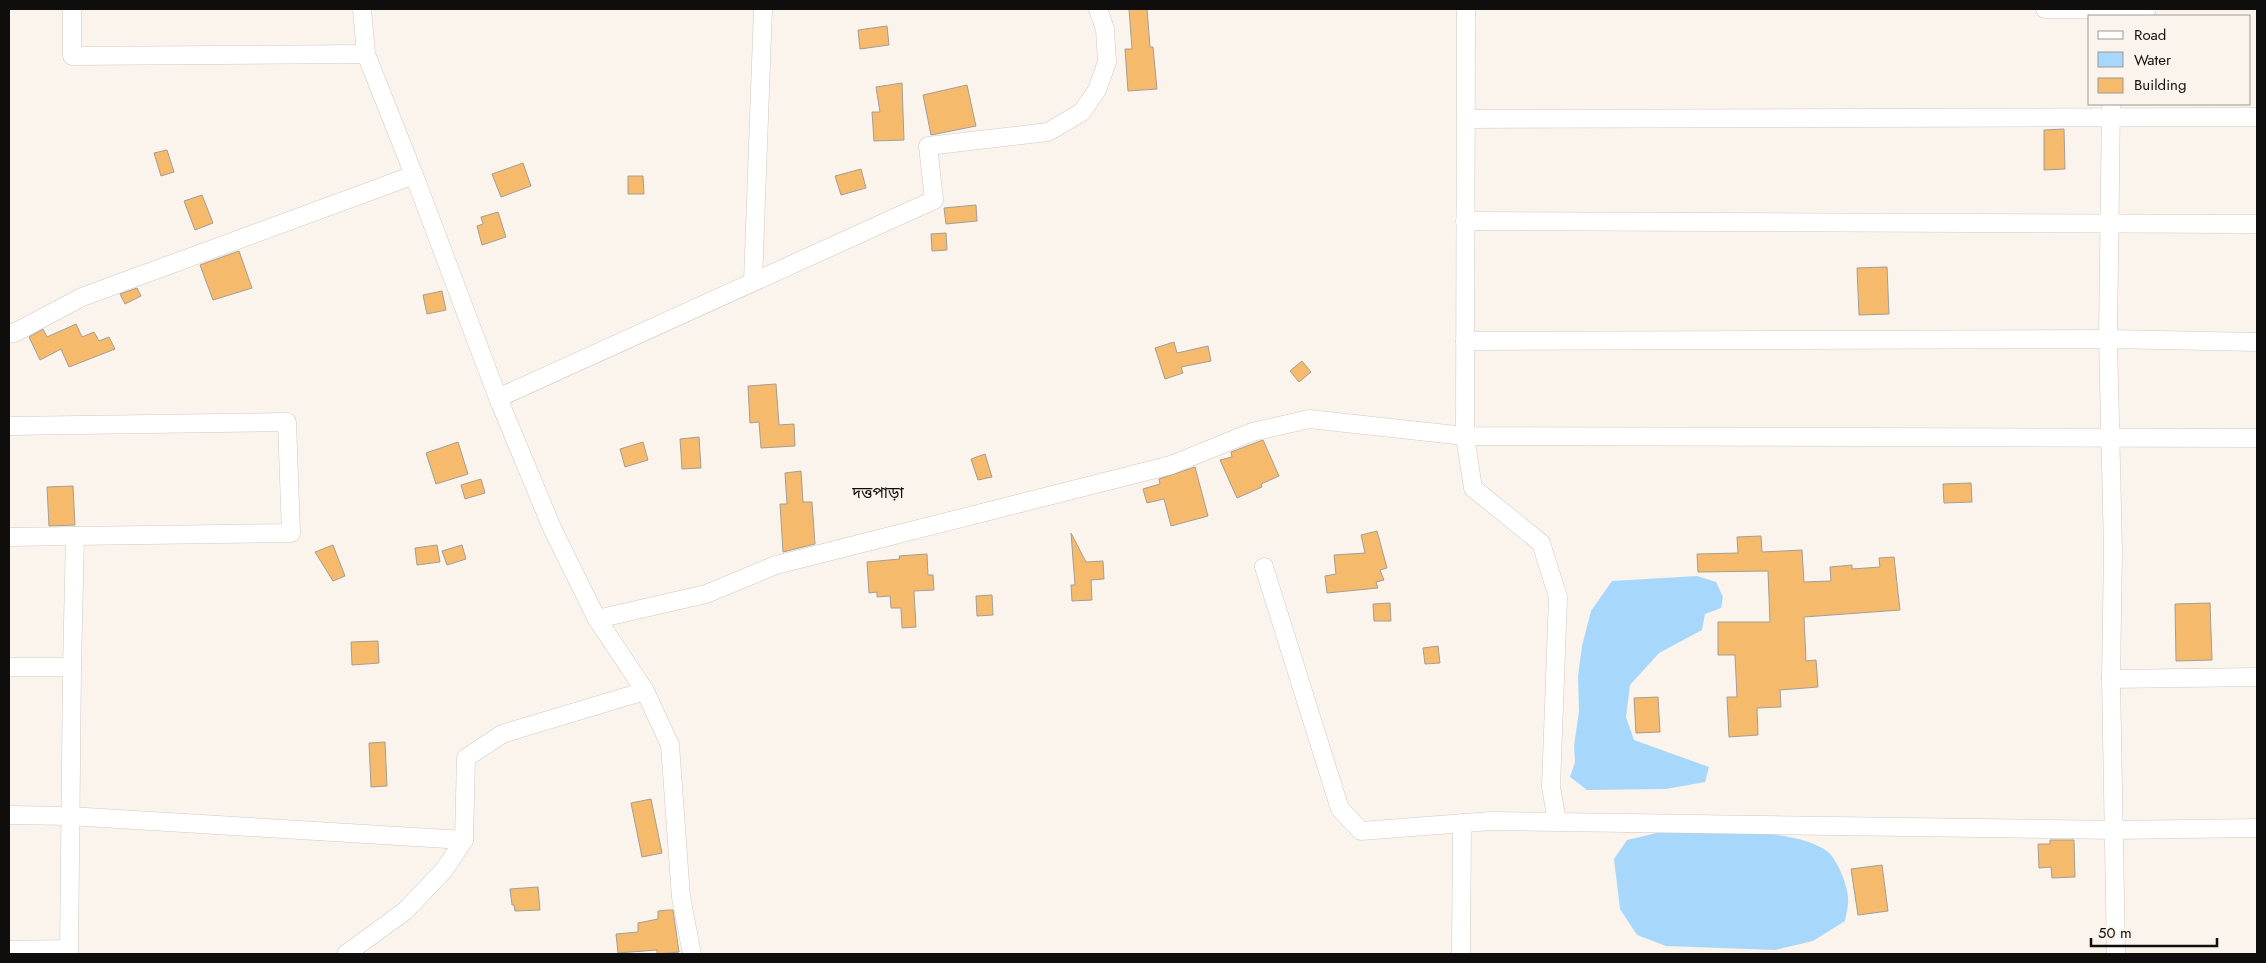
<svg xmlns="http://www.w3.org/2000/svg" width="2266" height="963" font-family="Jost,'Noto Sans Bengali',sans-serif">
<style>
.water{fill:#a7d8fc}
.building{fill:#f5ba6b;stroke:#a49e96}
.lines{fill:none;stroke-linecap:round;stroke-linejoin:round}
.street-casing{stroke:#d0c9c2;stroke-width:19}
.street{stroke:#fff;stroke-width:18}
.labels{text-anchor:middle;stroke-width:4.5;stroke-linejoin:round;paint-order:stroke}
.quarter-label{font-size:16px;fill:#100e0c;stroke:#faf4ec}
</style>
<rect width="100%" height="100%" fill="#faf4ec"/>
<g class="water">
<polygon points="1697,576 1716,582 1723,597 1721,608 1705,614 1702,630 1659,653 1630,685 1626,717 1634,740 1709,767 1705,782 1666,789 1587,790 1570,777 1575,762 1574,746 1579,711 1578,676 1582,646 1591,611 1612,581"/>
<path d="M1715,829c30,3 89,4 113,23 9,7 20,34 20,46 1,7 -2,16 -3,23l-32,20 -38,9 -109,-4 -29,-11 -17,-26 -6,-50 13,-19 42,-10z"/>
</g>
<g class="building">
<polygon points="1129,9 1147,9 1150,47 1153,47 1157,89 1128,91 1125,49 1132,49"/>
<polygon points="887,26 889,45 860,49 858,30"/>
<polygon points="902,83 904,140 874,141 872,112 880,112 876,87"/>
<polygon points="967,85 976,126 931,135 923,95"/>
<polygon points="2064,129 2065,169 2044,170 2044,130"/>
<polygon points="167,150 174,172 161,176 154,153"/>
<polygon points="523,163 531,186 501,197 492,174"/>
<polygon points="861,169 866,188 841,195 835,176"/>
<polygon points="628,176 643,176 644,194 628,194"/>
<polygon points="202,195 213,223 195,230 184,201"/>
<polygon points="976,205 977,221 946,224 944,208"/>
<polygon points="498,212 506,237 482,245 477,226 483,224 481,217"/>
<polygon points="946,233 947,250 932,251 931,234"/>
<polygon points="239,251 252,288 213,300 200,265"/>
<polygon points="1887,267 1889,314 1859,315 1857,268"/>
<polygon points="137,288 141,296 125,304 120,294"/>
<polygon points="442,291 446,310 427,314 423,295"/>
<polygon points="76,324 82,337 94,332 99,341 109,337 115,349 69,367 61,349 40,360 29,337 43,329 47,337"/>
<polygon points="1174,342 1177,353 1208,346 1211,361 1181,367 1183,373 1165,379 1155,348"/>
<polygon points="1302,361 1311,372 1299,382 1290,371"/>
<polygon points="776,384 779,425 794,424 795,446 761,448 759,422 750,423 748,386"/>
<polygon points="699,437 701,468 682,469 680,439"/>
<polygon points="1263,440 1279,476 1261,484 1262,487 1237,498 1220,460 1232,457 1231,452"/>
<polygon points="458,442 468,474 436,484 426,453"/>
<polygon points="643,442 648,460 625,467 620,449"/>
<polygon points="985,454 992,477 978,480 971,459"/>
<polygon points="1195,467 1208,516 1171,526 1164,499 1147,503 1143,489 1160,484 1159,479"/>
<polygon points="801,471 803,502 812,502 815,544 783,552 780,504 787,504 785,473"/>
<polygon points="481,479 485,493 465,499 461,485"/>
<polygon points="1971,483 1972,502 1944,503 1943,484"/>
<polygon points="73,486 75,525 49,526 47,487"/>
<polygon points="1377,531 1387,568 1380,570 1384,580 1376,582 1378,588 1327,593 1325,576 1336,574 1334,555 1365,553 1361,535"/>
<polygon points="1071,533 1086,562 1103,561 1104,579 1091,580 1092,600 1072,601 1071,585 1075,585"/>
<polygon points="1761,536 1762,552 1802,550 1804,582 1831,581 1830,567 1852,565 1852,569 1880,567 1879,558 1894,557 1900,610 1804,617 1806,661 1816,660 1818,687 1780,690 1781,707 1757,708 1758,735 1729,737 1727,697 1737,697 1735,655 1718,655 1718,622 1770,622 1768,571 1698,572 1697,554 1738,553 1737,537"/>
<polygon points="333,545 345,576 333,581 315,552"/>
<polygon points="437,545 440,562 417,565 415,548"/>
<polygon points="462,545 466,559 447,565 442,551"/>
<polygon points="927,554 928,575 933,575 934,590 914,591 916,627 902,628 901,608 891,608 890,596 877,597 877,592 869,593 867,562 900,559 899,556"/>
<polygon points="992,595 993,615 977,616 976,596"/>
<polygon points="1390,603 1391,621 1374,621 1373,604"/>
<polygon points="2210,603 2212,660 2176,661 2175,604"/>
<polygon points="378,641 379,663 352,665 351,642"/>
<polygon points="1438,646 1440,663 1425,664 1423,648"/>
<polygon points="1658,697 1660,732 1636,733 1634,698"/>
<polygon points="385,742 387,786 371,787 369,743"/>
<polygon points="651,799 662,853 642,857 631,803"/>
<polygon points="2050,840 2074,840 2075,877 2052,878 2051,867 2039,868 2038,844 2050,844"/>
<polygon points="1882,865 1888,911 1858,915 1851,869"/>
<polygon points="538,887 540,910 515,911 514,905 512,905 510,889"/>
<polygon points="668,910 673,910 679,952 657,954 657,950 618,953 616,934 638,932 638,923 658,919 658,911"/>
</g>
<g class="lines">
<defs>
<g id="street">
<polyline points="72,9 72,56 366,54"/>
<polyline points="1466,9 1465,436 1473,488 1541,543 1558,597 1551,787 1557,821"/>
<polyline points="2045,9 2147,9"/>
<polyline points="2111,104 2108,339 2113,550 2111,679 2116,954"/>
<polyline points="1466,119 2257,117"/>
<polyline points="414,175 498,398 552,528 597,619 645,691 670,745 681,897 692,954"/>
<polyline points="1465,221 2257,224"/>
<polyline points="753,282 763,9"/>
<polyline points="9,333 14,333 82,297 414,175 366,54 362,9"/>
<polyline points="1465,341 2108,339 2257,342"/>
<polyline points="498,398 934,200 928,146 1048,132 1082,112 1097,90 1107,62 1105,29 1098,9"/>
<polyline points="9,426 287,422 291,533 75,536"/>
<polyline points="9,537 75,536 72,667"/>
<polyline points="1264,567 1340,809 1361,831 1491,821 2115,830 2257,828"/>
<polyline points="597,619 706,594 776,565 1171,465 1252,432 1309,419 1465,436 2257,438"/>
<polyline points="9,667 72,667 69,954"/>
<polyline points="2111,679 2257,677"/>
<polyline points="9,815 69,816 464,840 466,758 502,734 645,691"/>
<polyline points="9,950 69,949"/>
<polyline points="346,954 405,911 444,870 464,840"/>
<polyline points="1461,954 1462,823"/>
</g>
</defs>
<use href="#street" class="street-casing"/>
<use href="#street" class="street"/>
</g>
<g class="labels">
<g class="quarter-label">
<text x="878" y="498">দত্তপাড়া</text>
</g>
</g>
<rect width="2266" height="963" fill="none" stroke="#100e0c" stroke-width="20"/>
<rect x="2088" y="15" width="162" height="90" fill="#faf4ec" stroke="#9c9892"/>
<rect x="2098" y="31" width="25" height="8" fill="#ffffff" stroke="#9c9892"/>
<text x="2134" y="40" font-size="15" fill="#100e0c">Road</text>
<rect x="2098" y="52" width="25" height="15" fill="#a7d8fc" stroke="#9c9892"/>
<text x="2134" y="65" font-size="15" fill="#100e0c">Water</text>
<rect x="2098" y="78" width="25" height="15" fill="#f5ba6b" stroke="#9c9892"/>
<text x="2134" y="90" font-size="15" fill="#100e0c">Building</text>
<path d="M2091 938v8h126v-8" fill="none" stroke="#100e0c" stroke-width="2.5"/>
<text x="2098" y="938" font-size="15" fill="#100e0c" stroke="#faf4ec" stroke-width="4" paint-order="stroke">50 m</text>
</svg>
